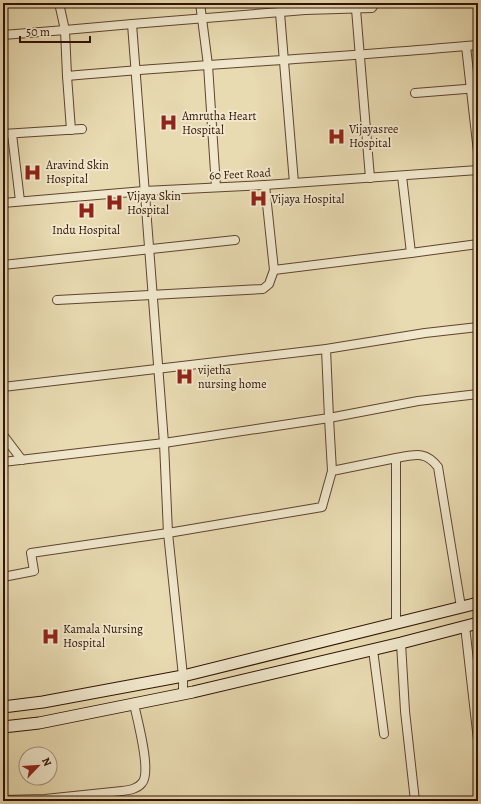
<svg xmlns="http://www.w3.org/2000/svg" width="481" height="804" font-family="Alegreya,serif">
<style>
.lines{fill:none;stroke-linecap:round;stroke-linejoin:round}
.street-casing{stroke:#5f442e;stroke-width:10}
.secondary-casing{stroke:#311203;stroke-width:13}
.street{stroke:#f0e7cc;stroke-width:8}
.secondary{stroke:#f0e7cc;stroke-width:11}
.labels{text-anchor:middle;stroke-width:4;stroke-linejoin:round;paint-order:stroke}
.poi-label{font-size:12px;fill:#311203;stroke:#f0e7cc;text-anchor:start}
.street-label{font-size:12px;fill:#311203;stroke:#f0e7cc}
</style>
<rect width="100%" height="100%" fill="#e8dab1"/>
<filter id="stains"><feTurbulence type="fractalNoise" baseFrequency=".005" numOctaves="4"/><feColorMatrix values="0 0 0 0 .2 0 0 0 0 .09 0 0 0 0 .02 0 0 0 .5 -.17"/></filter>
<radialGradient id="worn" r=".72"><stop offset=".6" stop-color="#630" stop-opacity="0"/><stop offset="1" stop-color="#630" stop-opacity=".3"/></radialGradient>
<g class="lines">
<defs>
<g id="street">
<polyline points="59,3 65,30 132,24 164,443 168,533 183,676 183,694"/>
<polyline points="200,3 208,65 216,187"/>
<polyline points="356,9 370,178"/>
<polyline points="280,13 294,183"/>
<polyline points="132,24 305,10 372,8 375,3"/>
<path d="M3,35l62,-5 2,46c133,-12 266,-18 399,-30l12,106"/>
<polyline points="466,46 478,45"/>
<polyline points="67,76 71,130"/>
<polyline points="415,93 478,88"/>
<polyline points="3,134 82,129"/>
<polyline points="12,134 20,201"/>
<polyline points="402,176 411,253 478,244"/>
<polyline points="265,185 274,270 411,253"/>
<polyline points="3,203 144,191 265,185 478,170"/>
<polyline points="3,265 235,240"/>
<polyline points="57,300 263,289 269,284 274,270"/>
<polyline points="3,387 326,349 425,333 478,327"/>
<polyline points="3,435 22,460"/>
<path d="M396,458c18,-3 29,-8 42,9l23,140"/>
<polyline points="3,462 164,443 329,418 326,349"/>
<polyline points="332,471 329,418 418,401 478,394"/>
<polyline points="3,577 34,571 31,553 168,533 322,507 332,471 396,458 396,624"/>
<polyline points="465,626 478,740"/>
<polyline points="401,643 405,711 415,801"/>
<polyline points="373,650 384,734"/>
<path d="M3,800l42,-1 77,-8c8,-1 15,-2 20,-8 10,-11 -5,-64 -8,-79"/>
</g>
<g id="secondary">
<polyline points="3,707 43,702 183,676 478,603"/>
<polyline points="3,727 39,723 193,692 401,643 478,623"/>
</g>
</defs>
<use href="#street" class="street-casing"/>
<use href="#secondary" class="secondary-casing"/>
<use href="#street" class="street"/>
<use href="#secondary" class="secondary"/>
</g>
<defs>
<symbol id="hospital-bare" viewBox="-9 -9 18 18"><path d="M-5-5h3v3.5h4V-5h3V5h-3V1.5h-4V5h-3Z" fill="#8f2418" stroke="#f0e7cc" stroke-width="2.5" paint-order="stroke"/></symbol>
</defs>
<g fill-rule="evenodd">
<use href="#hospital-bare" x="156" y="110" width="25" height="25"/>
<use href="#hospital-bare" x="324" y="124" width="25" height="25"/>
<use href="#hospital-bare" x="20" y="160" width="25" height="25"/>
<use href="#hospital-bare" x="246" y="186" width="25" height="25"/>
<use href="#hospital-bare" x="102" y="190" width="25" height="25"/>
<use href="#hospital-bare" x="74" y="198" width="25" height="25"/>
<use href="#hospital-bare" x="172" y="364" width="25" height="25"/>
<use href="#hospital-bare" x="38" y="624" width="25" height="25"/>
</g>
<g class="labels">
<g class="poi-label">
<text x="182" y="120">Amrutha Heart<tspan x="182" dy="14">Hospital</tspan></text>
<text x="349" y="133">Vijayasree<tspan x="349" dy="14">Hospital</tspan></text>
<text x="46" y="169">Aravind Skin<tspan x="46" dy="14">Hospital</tspan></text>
<text x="127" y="200">Vijaya Skin<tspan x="127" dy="14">Hospital</tspan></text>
<text x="271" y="203">Vijaya Hospital</text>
<text x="86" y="234" text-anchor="middle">Indu Hospital</text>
<text x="198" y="374">vijetha<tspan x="198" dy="14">nursing home</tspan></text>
<text x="63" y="633">Kamala Nursing<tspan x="63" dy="14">Hospital</tspan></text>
</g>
<g class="street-label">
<text transform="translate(240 174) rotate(-3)" y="4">60 Feet Road</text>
</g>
</g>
<rect width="481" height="804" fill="none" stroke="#e8dab1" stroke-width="16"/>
<rect x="4" y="4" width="473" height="796" fill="none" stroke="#311203" stroke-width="2"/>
<rect x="8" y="8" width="465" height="788" fill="none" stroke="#311203"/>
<g transform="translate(38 766) rotate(65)"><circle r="19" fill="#f0e7cc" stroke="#a4927c"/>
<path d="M0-3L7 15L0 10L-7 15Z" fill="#8f2418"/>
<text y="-6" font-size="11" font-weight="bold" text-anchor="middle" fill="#311203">N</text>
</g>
<path d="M20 36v6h70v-6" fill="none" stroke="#311203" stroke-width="2"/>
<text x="26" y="36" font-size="12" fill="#311203" stroke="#f0e7cc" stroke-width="3" paint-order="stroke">50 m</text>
<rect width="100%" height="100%" filter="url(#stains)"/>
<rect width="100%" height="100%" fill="url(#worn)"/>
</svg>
